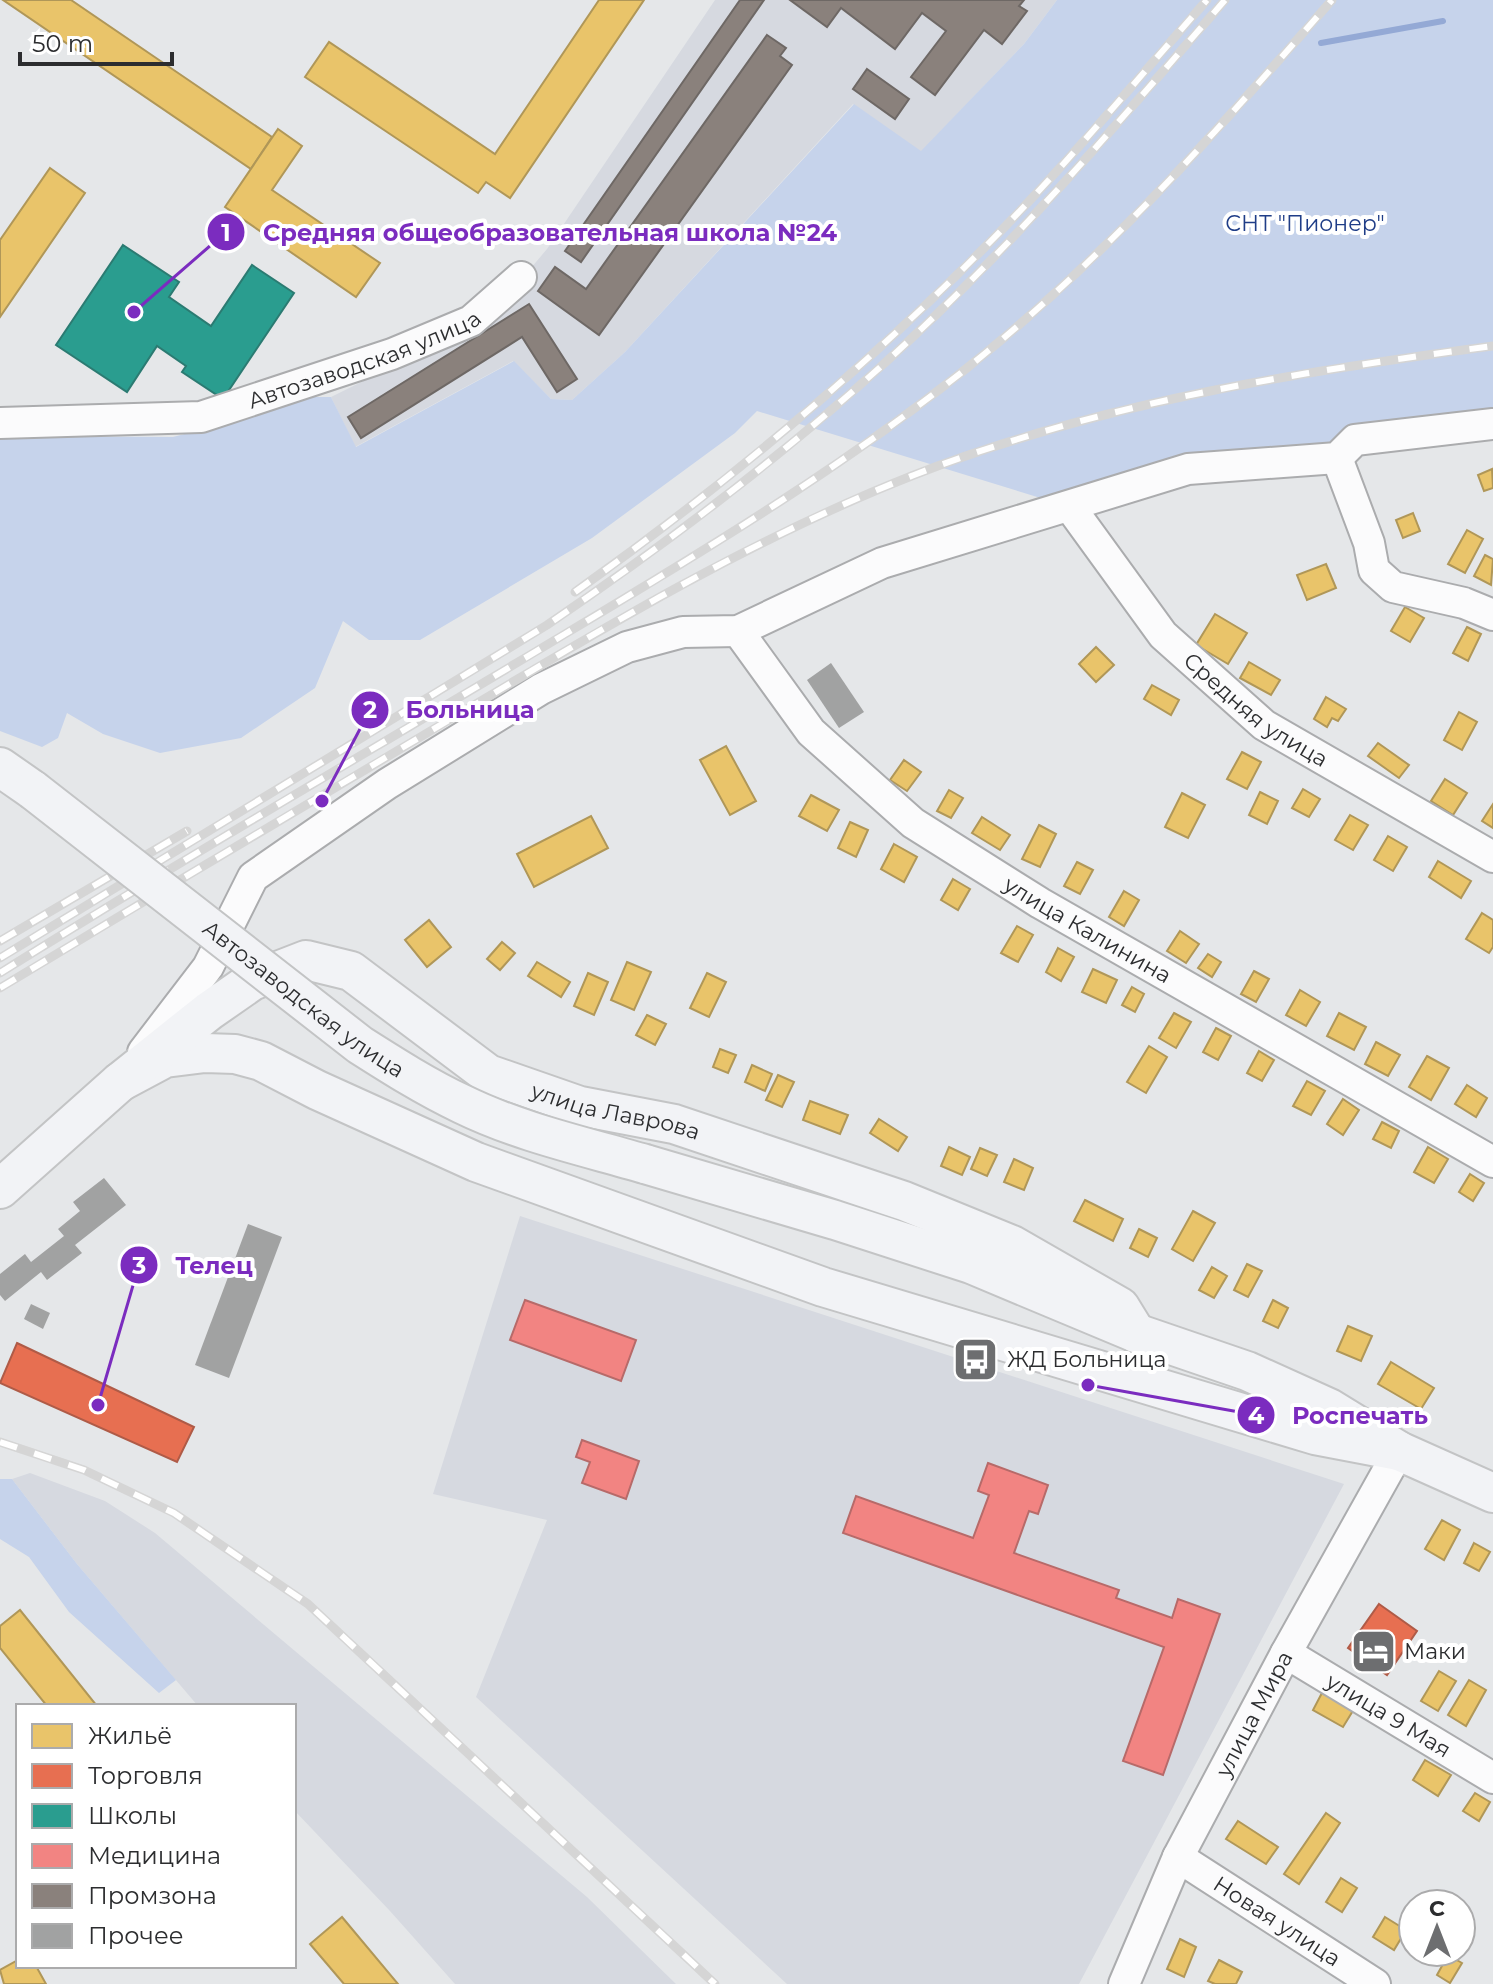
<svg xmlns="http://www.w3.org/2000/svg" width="1493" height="1984" font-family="Montserrat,sans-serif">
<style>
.built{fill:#d6d9e0}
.green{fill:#c6d3eb}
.homes{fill:#e9c46a;stroke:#b09758;stroke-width:2}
.shops{fill:#e76f51;stroke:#af5b47;stroke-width:2}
.schools{fill:#2a9d8f;stroke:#2b7b72;stroke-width:2}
.health{fill:#f28482;stroke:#b76a69;stroke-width:2}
.industry{fill:#8a817c;stroke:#6e6865;stroke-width:2}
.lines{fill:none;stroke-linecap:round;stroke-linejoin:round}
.stream{stroke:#94a9d5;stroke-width:6}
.building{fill:#a1a2a2}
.minor-casing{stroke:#abacae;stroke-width:34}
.major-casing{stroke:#c3c4c5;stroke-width:42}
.minor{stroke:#fbfbfc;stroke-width:30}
.major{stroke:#f2f3f6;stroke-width:38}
.rail-casing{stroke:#d5d5d5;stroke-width:9}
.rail{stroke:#fff;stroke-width:6;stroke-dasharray:18;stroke-linecap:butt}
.major-bridge-casing{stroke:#c3c4c5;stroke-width:42;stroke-linecap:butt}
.major-bridge{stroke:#f2f3f6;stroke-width:38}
.labels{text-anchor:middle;stroke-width:8;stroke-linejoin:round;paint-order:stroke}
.park-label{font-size:22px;fill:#1f3d87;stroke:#fff}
.street-label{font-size:22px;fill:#2c2d2f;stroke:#fff}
.poi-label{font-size:22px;fill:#2c2d2f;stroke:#fff;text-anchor:start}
.leader{fill:none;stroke:#7b2cbf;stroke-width:3}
.callout-dot{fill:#7b2cbf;stroke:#fff;stroke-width:3}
.mark-label{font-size:24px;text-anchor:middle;font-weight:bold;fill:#fff}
.callout-label{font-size:24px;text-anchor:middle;font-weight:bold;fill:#7b2cbf;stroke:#fff;stroke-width:8;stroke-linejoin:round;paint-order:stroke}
</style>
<rect width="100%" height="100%" fill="#e5e7e9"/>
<g class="built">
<polygon points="715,0 1057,0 1024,44 921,152 853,104 625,352 572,400 551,399 513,361 355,447 331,397 487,320 547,249"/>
<polygon points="520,1216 1344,1484 1079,1984 787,1984 476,1697 547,1520 433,1494"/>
<polygon points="30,1473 105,1501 155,1533 587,1897 676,1984 455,1984 390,1911 294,1810 294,1706 198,1706 77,1564 12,1479"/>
</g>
<g class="green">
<polygon points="1057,0 1493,0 1493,424 1070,507 757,411 735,433 592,538 420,640 369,640 343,621 315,688 241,738 160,753 103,734 67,713 58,738 42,747 0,731 0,436 173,437 254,416 307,397 331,397 356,447 514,361 551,399 572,400 625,352 854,104 921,151 1024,44"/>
<polygon points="0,1479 12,1479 77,1564 176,1680 159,1693 69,1612 29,1557 0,1539"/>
</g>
<g class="homes">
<polygon points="3,0 71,0 272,137 251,169"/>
<polygon points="599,0 644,0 510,198 486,182 478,193 305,77 329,42 495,154"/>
<polygon points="278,129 302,146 272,190 380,263 356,297 225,207"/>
<polygon points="50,168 85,193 0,317 0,240"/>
<polygon points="1492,469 1493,488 1484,491 1478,475"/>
<polygon points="1413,513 1420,531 1403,538 1396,520"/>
<polygon points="1467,530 1483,539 1465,573 1448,564"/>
<polygon points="1485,555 1493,559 1491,585 1474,576"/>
<polygon points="1326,564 1336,588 1307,600 1297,575"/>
<polygon points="1405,607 1424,618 1410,642 1391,631"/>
<polygon points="1215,614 1247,633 1228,664 1196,645"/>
<polygon points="1467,627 1481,634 1468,661 1453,653"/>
<polygon points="1096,647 1114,665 1096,682 1079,664"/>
<polygon points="1249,662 1280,680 1271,695 1240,678"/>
<polygon points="1152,685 1179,700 1171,715 1144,699"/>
<polygon points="1326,697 1346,709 1338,721 1332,718 1327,727 1314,719"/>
<polygon points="1459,712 1477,722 1462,750 1444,740"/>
<polygon points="1378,743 1409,765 1399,778 1368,756"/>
<polygon points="726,746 756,801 730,815 700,760"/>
<polygon points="1242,752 1261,762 1247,789 1227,779"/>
<polygon points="904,760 921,772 907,791 890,780"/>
<polygon points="1445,779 1467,793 1453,815 1431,801"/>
<polygon points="1303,789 1320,799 1309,817 1292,808"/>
<polygon points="949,790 963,798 951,818 937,811"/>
<polygon points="1260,792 1278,801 1267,824 1249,815"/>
<polygon points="1182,793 1205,805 1188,838 1165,827"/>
<polygon points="811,795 839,810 827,831 799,816"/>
<polygon points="1493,804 1493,828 1482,821"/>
<polygon points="1350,815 1368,825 1353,850 1335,840"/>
<polygon points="591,816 608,848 534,887 517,854"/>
<polygon points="982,817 1010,835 1000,850 972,833"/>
<polygon points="850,822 868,830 856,857 838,848"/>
<polygon points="1039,825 1056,834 1040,867 1022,859"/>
<polygon points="1388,836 1407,847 1393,871 1374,860"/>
<polygon points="894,844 917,857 904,882 881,869"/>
<polygon points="1438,861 1471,881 1461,898 1429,877"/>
<polygon points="1077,862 1093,870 1080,894 1064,886"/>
<polygon points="953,879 970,889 958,910 941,900"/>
<polygon points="1124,891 1139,900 1124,926 1109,917"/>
<polygon points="1482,913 1493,920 1493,947 1489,953 1466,939"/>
<polygon points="429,920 451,947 427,967 405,940"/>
<polygon points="1017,926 1033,935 1018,962 1001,953"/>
<polygon points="1180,931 1199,944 1186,963 1167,951"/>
<polygon points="502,942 515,953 500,970 487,959"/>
<polygon points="1058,948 1074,957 1061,981 1046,972"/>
<polygon points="1208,954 1221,962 1212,977 1198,968"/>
<polygon points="537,962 570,982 561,997 528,976"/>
<polygon points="627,962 651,972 634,1010 611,1000"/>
<polygon points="1093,969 1117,980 1106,1003 1082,992"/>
<polygon points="1254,971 1269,979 1256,1002 1241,994"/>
<polygon points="588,973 608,982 594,1015 574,1006"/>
<polygon points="707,973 726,982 709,1017 690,1008"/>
<polygon points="1132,987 1144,994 1135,1012 1122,1005"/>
<polygon points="1300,990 1320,1002 1306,1026 1286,1015"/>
<polygon points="1174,1013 1191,1022 1176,1048 1159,1038"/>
<polygon points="1339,1013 1366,1027 1354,1050 1327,1036"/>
<polygon points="647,1015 666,1024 655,1045 636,1035"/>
<polygon points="1216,1028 1231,1036 1218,1060 1203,1052"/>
<polygon points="1376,1042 1400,1055 1388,1076 1365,1064"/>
<polygon points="1149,1046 1167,1057 1146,1093 1127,1082"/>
<polygon points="720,1049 736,1055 728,1073 713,1067"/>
<polygon points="1259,1051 1274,1060 1262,1081 1247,1073"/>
<polygon points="1427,1056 1449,1068 1431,1100 1409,1087"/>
<polygon points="752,1065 772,1074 765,1091 745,1082"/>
<polygon points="778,1075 794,1082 782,1107 766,1100"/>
<polygon points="1307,1081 1325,1091 1311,1115 1293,1106"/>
<polygon points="1467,1085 1487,1098 1476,1117 1455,1104"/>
<polygon points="1343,1099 1359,1110 1343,1135 1327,1124"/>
<polygon points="810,1101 848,1115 840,1134 803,1120"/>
<polygon points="879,1119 907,1137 898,1151 870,1133"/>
<polygon points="1382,1122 1399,1131 1391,1148 1373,1139"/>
<polygon points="949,1147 970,1157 962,1175 941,1166"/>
<polygon points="1428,1147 1448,1159 1434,1183 1414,1172"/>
<polygon points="980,1148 997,1155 987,1176 971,1169"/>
<polygon points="1014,1159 1033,1168 1024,1190 1004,1182"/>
<polygon points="1470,1174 1484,1183 1473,1201 1459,1192"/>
<polygon points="1085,1200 1123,1219 1113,1241 1074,1221"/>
<polygon points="1193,1211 1215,1223 1193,1261 1172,1249"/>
<polygon points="1139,1229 1157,1238 1148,1257 1130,1248"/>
<polygon points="1247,1264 1262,1271 1248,1297 1234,1290"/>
<polygon points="1212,1267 1227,1276 1214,1298 1199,1290"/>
<polygon points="1273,1300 1288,1308 1278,1328 1263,1321"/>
<polygon points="1348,1326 1372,1336 1361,1361 1337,1351"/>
<polygon points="1391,1362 1434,1388 1421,1409 1378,1384"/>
<polygon points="1442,1520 1460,1530 1444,1560 1425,1549"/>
<polygon points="1474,1543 1490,1552 1479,1571 1464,1563"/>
<polygon points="20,1610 97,1706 47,1706 0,1648 0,1626"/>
<polygon points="1439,1671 1456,1681 1438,1711 1421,1701"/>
<polygon points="1469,1680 1486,1690 1466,1726 1448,1715"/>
<polygon points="1323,1691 1354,1709 1343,1727 1313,1710"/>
<polygon points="1425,1760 1451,1775 1438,1796 1413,1780"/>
<polygon points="1475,1793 1490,1802 1479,1821 1463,1811"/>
<polygon points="1326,1813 1340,1823 1299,1884 1284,1874"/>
<polygon points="1238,1821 1278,1847 1266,1864 1226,1839"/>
<polygon points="1341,1878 1357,1888 1342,1912 1326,1902"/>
<polygon points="342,1917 398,1984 344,1984 310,1944"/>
<polygon points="1385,1917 1406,1930 1394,1950 1373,1937"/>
<polygon points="1180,1939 1196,1947 1184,1977 1167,1969"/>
<polygon points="1448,1955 1462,1963 1450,1983 1437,1975"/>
<polygon points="18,1960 18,1966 36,1966 46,1984 4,1984 0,1970"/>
<polygon points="1219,1960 1242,1972 1236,1984 1215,1984 1208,1981"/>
</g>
<g class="shops">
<polygon points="17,1343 194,1427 177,1462 0,1383"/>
<polygon points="1379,1604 1417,1631 1387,1675 1348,1648"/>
</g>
<polygon class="schools" points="123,245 179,282 169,297 211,326 252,265 294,293 223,399 182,372 186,366 157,346 127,392 56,345"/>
<g class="health">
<polygon points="525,1300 636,1340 621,1381 510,1340"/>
<polygon points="582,1440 639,1461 626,1499 582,1483 590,1462 576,1457"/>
<polygon points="988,1463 1048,1485 1038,1514 1029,1511 1014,1553 1119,1590 1116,1598 1172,1618 1178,1599 1220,1614 1163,1775 1123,1761 1164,1647 843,1533 856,1496 973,1538 989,1495 978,1491"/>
</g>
<g class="industry">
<polygon points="740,0 764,0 581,262 565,251"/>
<polygon points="790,0 1024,0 1019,6 1027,11 1002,44 984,30 935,95 911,77 946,31 922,13 895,49 841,8 827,27"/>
<polygon points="767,35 786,48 780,56 792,65 599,335 538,291 555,267 586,289"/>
<polygon points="867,69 909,99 895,119 853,89"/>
<polygon points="529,304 577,379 557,392 522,337 361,438 348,417"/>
</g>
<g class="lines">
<polyline class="stream" points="1321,43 1443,21"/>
</g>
<g class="building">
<polygon points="831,663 864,712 839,728 807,680"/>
<polygon points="104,1178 126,1205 75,1245 82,1253 47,1280 41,1272 5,1301 0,1295 0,1274 25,1254 31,1262 64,1236 58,1229 80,1211 73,1202"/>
<polygon points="248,1224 282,1237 229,1378 195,1365"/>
<polygon points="31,1304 50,1313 43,1329 24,1319"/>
</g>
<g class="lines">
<defs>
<g id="minor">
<path id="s1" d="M0,423l201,-6 191,-63 79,-33 50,-44"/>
<polyline points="1337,458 1369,543 1374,570 1393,587 1464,603 1493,615"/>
<path id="s2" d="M1070,507l93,128 101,90 229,132"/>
<path id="s3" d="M738,631l73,101 102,91 127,80 453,259"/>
<polyline points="143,1052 208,967 253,877 387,784 541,689 627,647 683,632 738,631 882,563 1188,469 1337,458 1355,440 1493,424"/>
<path id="s4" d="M1286,1653l207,125"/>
<path id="s5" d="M1178,1857l197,127"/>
<path id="s6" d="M1124,1984l54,-127 108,-204 113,-202"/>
</g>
<g id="major">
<polyline points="0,767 33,790"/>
<polyline points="120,1082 165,1058 205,1053 235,1054 261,1061 317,1090 476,1162 823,1287 1315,1435 1399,1451"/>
<polyline points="645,1164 835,1220 971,1264 1136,1333 1247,1371 1329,1408 1399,1451 1493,1493"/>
<path id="s7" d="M0,1189l120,-107 89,-71 43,-30 54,-21 45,11 137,103 92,32 94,18 230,77 108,44 108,62 16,26"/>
</g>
</defs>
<use href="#minor" class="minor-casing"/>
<use href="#major" class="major-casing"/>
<use href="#minor" class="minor"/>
<use href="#major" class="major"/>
<defs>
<g id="rail">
<path d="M575,592c146,-104 287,-221 413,-348 77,-78 147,-162 219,-244"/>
<polyline points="0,941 187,831"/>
<path d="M0,958l547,-333c115,-78 226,-162 330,-255 126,-113 237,-242 348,-370"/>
<path d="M0,973c186,-116 377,-226 565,-339 144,-86 293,-176 423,-283 127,-104 236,-228 344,-351"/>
<path d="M0,988c151,-91 302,-181 454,-271 149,-89 297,-178 460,-242 185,-72 383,-103 579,-129"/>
<polyline points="0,1442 84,1470 174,1513 308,1604 715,1984"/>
</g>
</defs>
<use href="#rail" class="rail-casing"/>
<use href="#rail" class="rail"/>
<defs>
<g id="major-bridge">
<path id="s8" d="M33,790l327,255c33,21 66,42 102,59 57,28 121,42 183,60"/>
</g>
</defs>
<use href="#major-bridge" class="major-bridge-casing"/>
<use href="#major-bridge" class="major-bridge"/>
</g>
<defs>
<symbol id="bus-square" viewBox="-11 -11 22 22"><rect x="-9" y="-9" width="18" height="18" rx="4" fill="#6d6e70" stroke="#fff"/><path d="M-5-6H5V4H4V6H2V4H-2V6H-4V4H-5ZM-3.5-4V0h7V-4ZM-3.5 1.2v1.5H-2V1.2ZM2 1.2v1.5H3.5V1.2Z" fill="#fff"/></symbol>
<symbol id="hotel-square" viewBox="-11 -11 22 22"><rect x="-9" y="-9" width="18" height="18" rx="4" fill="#6d6e70" stroke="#fff"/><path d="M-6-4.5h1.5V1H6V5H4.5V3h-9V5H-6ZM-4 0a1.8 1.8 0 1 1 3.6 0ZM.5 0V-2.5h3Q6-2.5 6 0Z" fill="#fff"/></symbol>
</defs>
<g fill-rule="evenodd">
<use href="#bus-square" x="950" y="1334" width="51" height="51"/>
<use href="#hotel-square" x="1348" y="1626" width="51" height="51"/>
</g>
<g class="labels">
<g class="park-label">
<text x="1305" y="231">СНТ "Пионер"</text>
</g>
<g class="street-label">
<text dy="8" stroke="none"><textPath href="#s1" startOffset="374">Автозаводская улица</textPath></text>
<text dy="8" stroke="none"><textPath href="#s2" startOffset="278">Средняя улица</textPath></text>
<text dy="8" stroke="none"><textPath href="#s3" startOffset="466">улица Калинина</textPath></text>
<text dy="8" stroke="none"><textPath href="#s8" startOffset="342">Автозаводская улица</textPath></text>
<text dy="8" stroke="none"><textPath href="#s7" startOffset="736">улица Лаврова</textPath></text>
<text dy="8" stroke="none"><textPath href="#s6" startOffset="300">улица Мира</textPath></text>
<text dy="8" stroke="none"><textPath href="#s4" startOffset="120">улица 9 Мая</textPath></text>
<text dy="8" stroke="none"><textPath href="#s5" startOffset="118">Новая улица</textPath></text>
</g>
<g class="poi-label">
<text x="1007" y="1367">ЖД Больница</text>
<text x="1404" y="1659">Маки</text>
</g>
</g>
<path class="leader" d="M134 312L226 232M322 801L370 710M98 1405L139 1265M1088 1385L1256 1415"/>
<g class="callout-dot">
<circle cx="134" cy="312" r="8"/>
<circle cx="322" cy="801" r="8"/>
<circle cx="98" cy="1405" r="8"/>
<circle cx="1088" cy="1385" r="8"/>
<circle cx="226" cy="232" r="20"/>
<circle cx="370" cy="710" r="20"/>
<circle cx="139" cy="1265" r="20"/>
<circle cx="1256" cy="1415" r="20"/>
</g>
<g class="mark-label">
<text x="226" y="241">1</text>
<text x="370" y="718">2</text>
<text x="139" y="1274">3</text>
<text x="1256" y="1424">4</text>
</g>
<g class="callout-label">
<text x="550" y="241">Средняя общеобразовательная школа №24</text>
<text x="470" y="718">Больница</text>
<text x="214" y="1274">Телец</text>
<text x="1360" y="1424">Роспечать</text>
</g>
<rect x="16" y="1704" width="280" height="264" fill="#ffffff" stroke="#ababac" stroke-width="2"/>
<rect x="32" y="1724" width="40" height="24" fill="#e9c46a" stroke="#ababac" stroke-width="2"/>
<text x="88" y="1744" font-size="24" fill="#2c2d2f">Жильё</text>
<rect x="32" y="1764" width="40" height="24" fill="#e76f51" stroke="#ababac" stroke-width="2"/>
<text x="88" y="1784" font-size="24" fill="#2c2d2f">Торговля</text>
<rect x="32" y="1804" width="40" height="24" fill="#2a9d8f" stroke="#ababac" stroke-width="2"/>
<text x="88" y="1824" font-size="24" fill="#2c2d2f">Школы</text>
<rect x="32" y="1844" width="40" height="24" fill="#f28482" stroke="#ababac" stroke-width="2"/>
<text x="88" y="1864" font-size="24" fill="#2c2d2f">Медицина</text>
<rect x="32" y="1884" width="40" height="24" fill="#8a817c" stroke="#ababac" stroke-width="2"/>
<text x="88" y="1904" font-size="24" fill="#2c2d2f">Промзона</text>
<rect x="32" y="1924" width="40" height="24" fill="#a1a2a2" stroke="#ababac" stroke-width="2"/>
<text x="88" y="1944" font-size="24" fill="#2c2d2f">Прочее</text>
<g transform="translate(1437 1928)"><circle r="38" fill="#ffffff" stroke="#ababac" stroke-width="2"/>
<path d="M0-6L14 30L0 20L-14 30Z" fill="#6d6e70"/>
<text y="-12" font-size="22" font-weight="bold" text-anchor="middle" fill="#2c2d2f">С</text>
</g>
<path d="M20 52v12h152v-12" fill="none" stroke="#2c2d2f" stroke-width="4"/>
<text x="32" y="52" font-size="24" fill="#2c2d2f" stroke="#ffffff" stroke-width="6" paint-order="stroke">50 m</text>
</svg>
